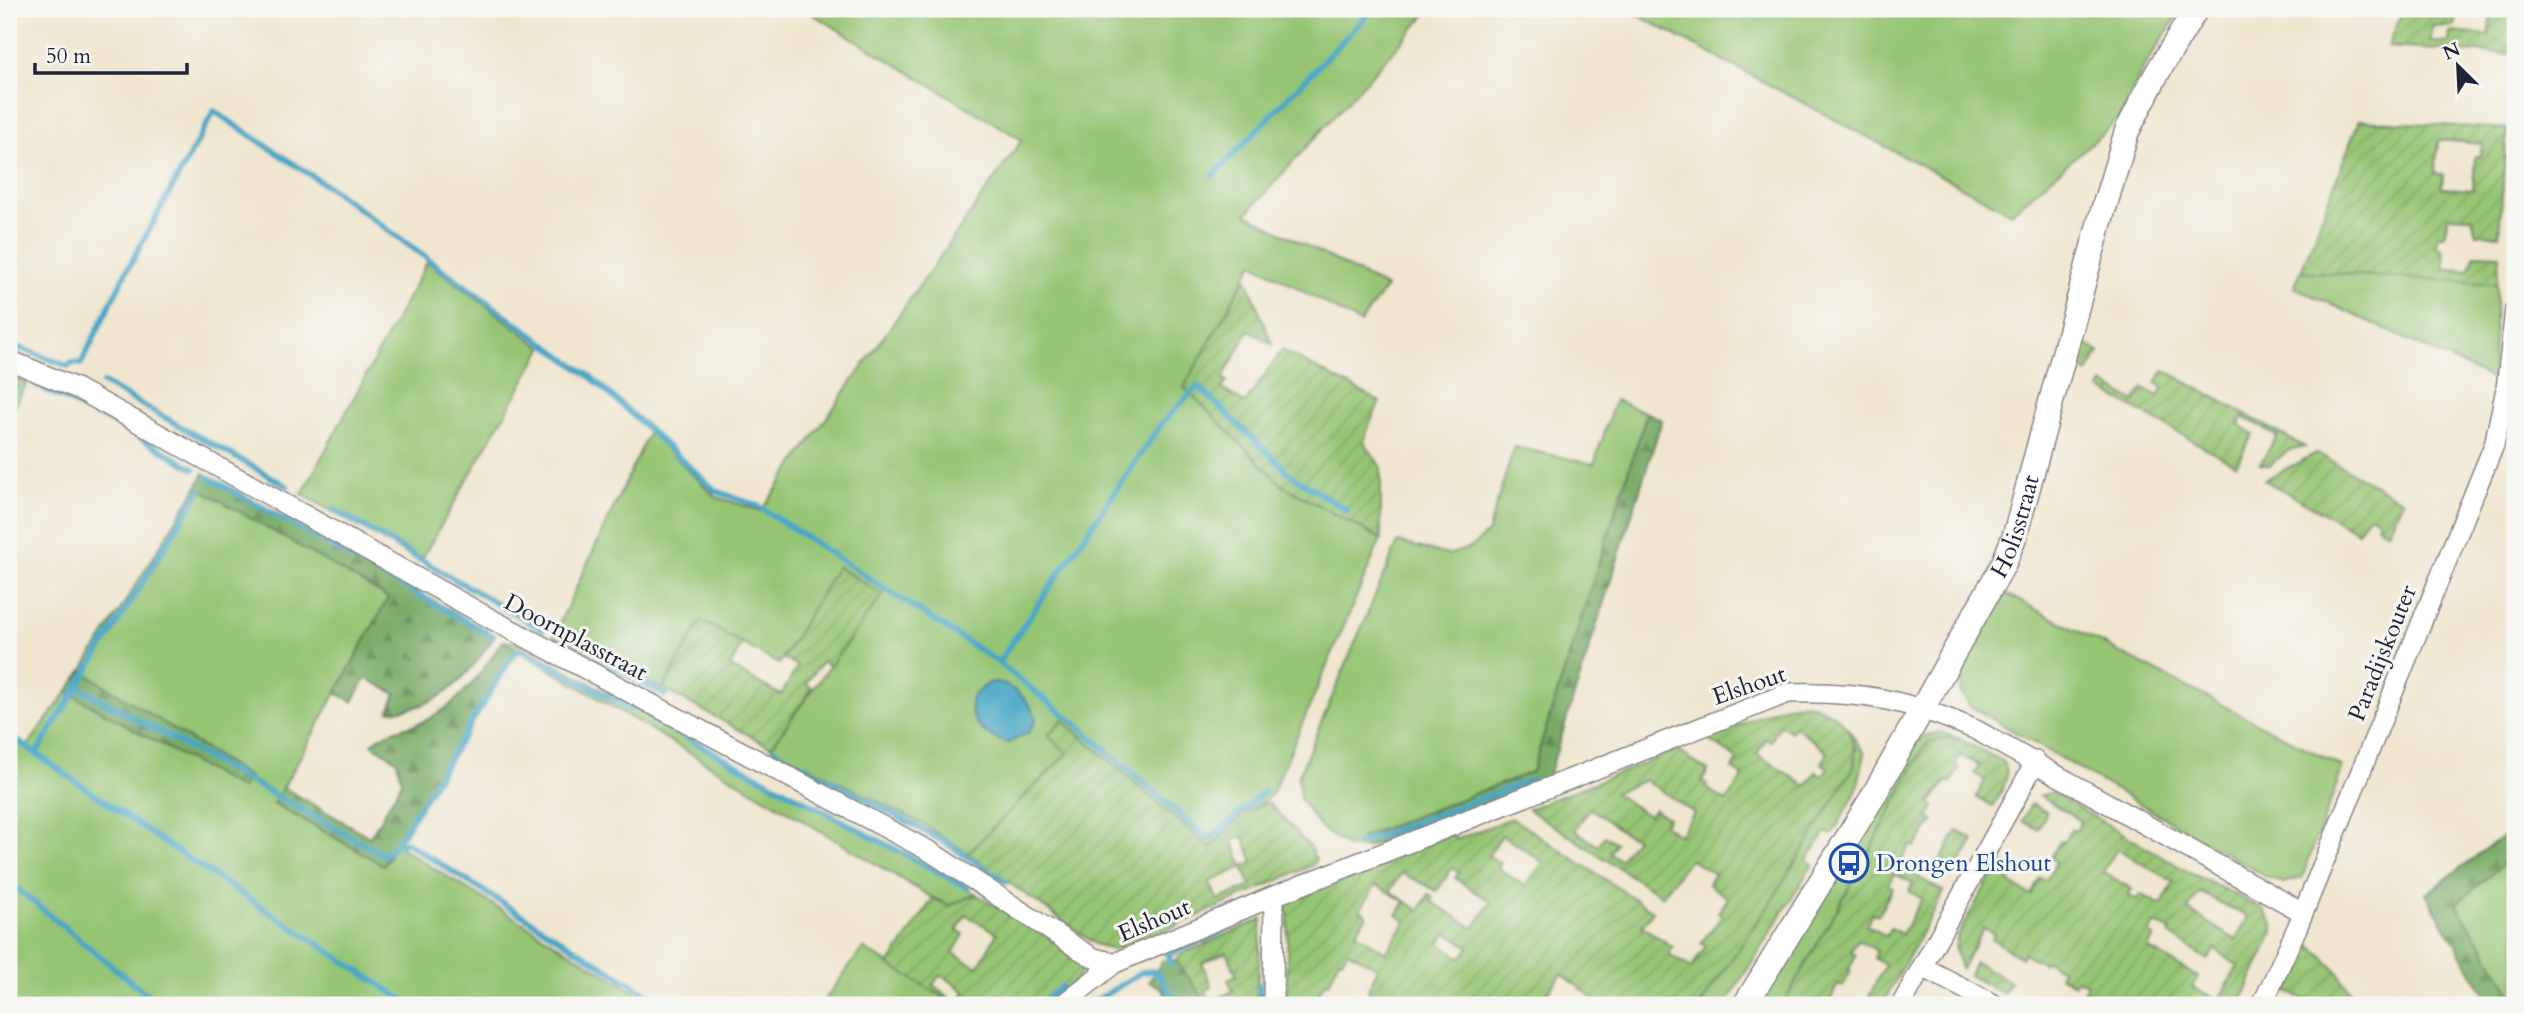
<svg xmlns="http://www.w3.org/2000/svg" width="2524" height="1014" font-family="Cardo,serif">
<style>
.grass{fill:#96c573;stroke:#5c7457;stroke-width:2}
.forest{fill:url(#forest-firs);stroke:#4d6650;stroke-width:2}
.garden{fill:url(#garden-furrows);stroke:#5c7457;stroke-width:2;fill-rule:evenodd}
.water{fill:#47a6c6;stroke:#346480;stroke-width:2}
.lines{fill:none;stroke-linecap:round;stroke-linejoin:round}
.stream{stroke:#47a6c6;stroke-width:6}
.minor-casing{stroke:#898485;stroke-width:22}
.tertiary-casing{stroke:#898485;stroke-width:27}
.minor{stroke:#fff;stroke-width:19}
.tertiary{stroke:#fff;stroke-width:24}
.labels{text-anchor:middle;stroke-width:6;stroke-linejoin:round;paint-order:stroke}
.street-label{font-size:24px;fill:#22223b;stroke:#f6f6f2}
.transit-label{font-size:24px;fill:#164399;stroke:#f6f6f2;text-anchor:start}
</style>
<defs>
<pattern id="forest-firs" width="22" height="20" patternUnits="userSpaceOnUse" patternTransform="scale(1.75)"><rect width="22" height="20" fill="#78aa65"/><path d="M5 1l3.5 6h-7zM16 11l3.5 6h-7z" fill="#628a54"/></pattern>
<pattern id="garden-furrows" width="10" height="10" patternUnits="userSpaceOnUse" patternTransform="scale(1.75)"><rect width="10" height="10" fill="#96c573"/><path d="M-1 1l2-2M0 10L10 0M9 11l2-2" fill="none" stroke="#81a964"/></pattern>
</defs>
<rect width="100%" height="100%" fill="#f6f6f2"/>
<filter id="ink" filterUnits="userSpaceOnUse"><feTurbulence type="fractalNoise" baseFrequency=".0143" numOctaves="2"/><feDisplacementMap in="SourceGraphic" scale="14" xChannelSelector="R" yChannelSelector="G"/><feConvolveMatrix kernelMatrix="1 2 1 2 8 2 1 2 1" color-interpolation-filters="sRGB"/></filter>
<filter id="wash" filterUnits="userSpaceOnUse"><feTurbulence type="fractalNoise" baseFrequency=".00686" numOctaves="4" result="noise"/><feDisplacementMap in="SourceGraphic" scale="28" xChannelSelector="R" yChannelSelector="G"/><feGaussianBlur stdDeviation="1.57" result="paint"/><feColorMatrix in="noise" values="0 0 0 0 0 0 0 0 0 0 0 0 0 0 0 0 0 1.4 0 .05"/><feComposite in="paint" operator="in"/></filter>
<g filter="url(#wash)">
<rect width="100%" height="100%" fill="#f0e6cf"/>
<g class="grass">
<polygon points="804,9 1431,9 1246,214 1386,287 1360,323 1253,263 1185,387 1283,486 1381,539 1272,794 1210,848 1063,720 1048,736 1068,752 968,853 924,825 771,747 882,594 838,567 779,664 702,621 663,689 552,639 649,432 716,497 761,511 1022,140"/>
<polygon points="1626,9 2182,9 2144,67 2120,118 2011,213"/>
<polygon points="427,262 543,348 420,562 302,494"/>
<polygon points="2301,271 2497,284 2492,379 2294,287"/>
<polygon points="9,376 27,383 9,416"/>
<polygon points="1615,400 1647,413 1532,772 1362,837 1366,848 1349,848 1321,828 1300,799 1298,777 1398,542 1448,555 1472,547 1488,532 1514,447 1594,464"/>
<polygon points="197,487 389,598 274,804 384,865 396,845 656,1005 9,1005 9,737 26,748 67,692 241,789 249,777 82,671"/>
<polygon points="2006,594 2343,767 2302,878 2284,883 2267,877 1970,706 1961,693 1962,672"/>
<polygon points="502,641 515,642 976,894 949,906 933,898"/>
<path d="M1847,727l18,27 -9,38 -24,43 -6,-3 -19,28 6,4 -88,141h-25c57,-83 111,-165 156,-255z"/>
<path d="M1940,732l22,8c-16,-5 -29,-2 -40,10l-52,101 -87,154h-24l82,-135 4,2 8,-13 -5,-4 65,-109 11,-10z"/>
<polygon points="2515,854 2515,998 2456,904"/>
<polygon points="863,948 957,1005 821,1005"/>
</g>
<g class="forest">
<polygon points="1647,413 1662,420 1547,781 1366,848 1361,837 1532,772"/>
<path d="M204,473l291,162c-26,41 -53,74 -106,76l7,-17 -30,-16 -13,24 -17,-9 52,-95 -191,-111z"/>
<path d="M502,641l15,9 -134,215 -109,-62 9,-16 87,50 32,-55 -5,-21 -25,-17c13,-15 38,-16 55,-24 33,-17 56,-48 75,-79z"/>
<polygon points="82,671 249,777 241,789 67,692"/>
<polygon points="2515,827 2515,854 2456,904 2515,998 2515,1005 2491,1005 2426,894"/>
<polygon points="1176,960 1209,1005 1173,1005 1159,986 1149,982 1162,961"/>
</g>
<g class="garden">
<polygon points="2403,9 2448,9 2448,12 2456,13 2455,27 2432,26 2431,42 2449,43 2450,32 2489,35 2491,9 2514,9 2511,54 2388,47"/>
<path d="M2359,120l148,9 -8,106 -23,-1 -4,-17 -24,-1 -4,20h-6l-1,12h6l2,21 24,1 6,-16 25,1 -3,29 -196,-13zM2438,140l44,4 -1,12h-6l-2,34 -31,-2 1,-13 -8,-2z"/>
<polygon points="1246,277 1272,344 1249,330 1223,378 1227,381 1222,389 1245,403 1282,350 1380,402 1368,427 1364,442 1381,467 1381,539 1283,486 1184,387"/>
<polygon points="2084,343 2099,352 2088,373 2079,368"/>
<polygon points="2164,370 2305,447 2287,451 2270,466 2260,464 2277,436 2243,417 2239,424 2253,434 2236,465 2100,389 2103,383 2135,402 2143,388 2158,396 2163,387 2156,383"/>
<polygon points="2317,453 2403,501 2388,532 2377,526 2379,521 2369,515 2358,532 2264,480"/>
<polygon points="837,567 883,594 830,666 823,661 806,683 812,688 771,747 663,689 701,621 742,644 730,667 781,695 798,666 783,658"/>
<path d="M1806,703c33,10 53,26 48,64l-83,135 -71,103h-98l-40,-31 -25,31h-178l12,-6 -3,-10 10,-21 -30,-17 -6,9 -3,-1 -10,24 -4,-1 -7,13 17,10h-34l-15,-7 2,-82 -4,-13 23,-14 145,-55 5,5 55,-21 141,93 -11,15 31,21 -4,7 22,14 15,-22 -5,-3 21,-27 -4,-3 10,-15 -20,-14 6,-10 -24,-15 -28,37 -134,-87 149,-59 31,21 -6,10 5,3 -2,3 21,14 17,-24 -11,-8 6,-10 -32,-21 76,-31zM1780,725l11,7 4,-6 33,27 -6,10 6,5 -6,8 -6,-4 -10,14 -49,-32 9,-15 5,2zM1645,780l49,33 -14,22 -16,-10 4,-7 -14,-9 -5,7 -35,-23zM1590,808l34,25 12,5 -16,22 -10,-7 6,-10 -11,-7 -7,10 -23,-16zM1502,835l41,27 -18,24 -27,-18 3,-5 -13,-7zM1452,868l7,4 -4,6 36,24 -17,26 -43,-27 2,-4 -4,-3 -10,16 -29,-19 12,-18 35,18zM1376,885l29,17 -8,13 9,6 -20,31 -30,-19 11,-18 -7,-5zM1447,933l22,14 -8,11 -21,-14z"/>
<path d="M1062,720l148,128c17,-15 35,-44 59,-45l41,44 6,12 -3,6 -174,77 -26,8 -18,-6 -127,-91 100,-100 -20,-17zM1243,836l10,26 -10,4 -11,-26zM1243,867l8,19 -33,14 -9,-18z"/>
<path d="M1954,737l49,24c10,16 -3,31 -10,46l-17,-10 9,-17 -11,-7 5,-8 -19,-10 -5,11 4,2 -8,15 -5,-2 -16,23 4,3 -6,10 6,3 -19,27 -5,-2 -11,21 45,26 -62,113h-7l-6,-9 16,-31 -11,-7 3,-7 -19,-11 -7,12 5,3 -7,14 2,2 -8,15 -5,-2 -10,21 -45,-1 87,-153 52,-101 8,-9zM1894,874l19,9 -4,8 13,8 -20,35 -12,-6 -4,8 -20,-11 6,-12 6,2 15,-27 -5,-3z"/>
<path d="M2052,792l139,81 71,35 11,16v9l-33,72h-160l-3,-1 10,-20 -10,-5 -3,5 -15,-8 3,-6 -16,-9 -3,3 -19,-11 -3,5 -29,-19 2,-5 -10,-6 -23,41 -6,-21 3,-13 41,-73 16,8 -6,13 22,12 9,-17 6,2 10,-18 -5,-4 9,-17 3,2 8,-14 5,2 5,-10 -41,-25zM2117,849l57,33 -13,23 -20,-11 -4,6 -9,-5 4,-6 -29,-17zM2199,892l49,25 -12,23 -48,-30zM2154,924l17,6 -2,4 38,26 8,-11 23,17 -19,33 -27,-11 6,-11 -50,-29 6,-11 -5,-4z"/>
<polygon points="2031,804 2047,812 2038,829 2022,821"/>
<polygon points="1957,831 1974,840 1954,875 1937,867"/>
<path d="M976,894c23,15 101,53 106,77l-6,9 -31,25h-88l-68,-40 44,-67 16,8zM966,915l31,18 -19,34 -25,-14 11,-19 -7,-4zM939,976l6,1 20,15 -8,11 -24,-18z"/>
<path d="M1262,919l-6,86h-47l-33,-45 6,-6zM1226,952l11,23 -9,4 5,12 -19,9 -5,-1 -4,-9 7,-3 -10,-24z"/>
<polygon points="2311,945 2339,973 2358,1005 2318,1005 2287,992"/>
<polygon points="1975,962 2011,982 2003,994 1969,975"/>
</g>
<path class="water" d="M999,682c17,7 32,19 37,38l-8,13 -20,10c-22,-6 -44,-22 -35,-48l16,-12z"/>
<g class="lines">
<g class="stream">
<polyline points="1213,176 1373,9"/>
<polyline points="9,344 68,366 71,363 81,364 124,276 214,111 330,188 591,377 716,491 758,506 995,660 1075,723 1209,840 1265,791"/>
<polyline points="103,383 287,486"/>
<polyline points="38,386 129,431 194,469"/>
<polyline points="9,396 16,387"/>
<polyline points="208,477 492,636"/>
<polyline points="333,509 543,630"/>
<polyline points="564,643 665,695"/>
<polyline points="998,663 1162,423 1198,386 1291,475 1347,510"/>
<polyline points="80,688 375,850 385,855 397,843 407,843 665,1005"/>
<polyline points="651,719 968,888"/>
<polyline points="9,735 166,844 411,1005"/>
<polyline points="773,750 943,841 1006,882"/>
<polyline points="36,754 200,490"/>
<polyline points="397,843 515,652 522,650 631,709"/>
<polyline points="1357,844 1532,780"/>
<polyline points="9,882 160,1005"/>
<polyline points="1203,940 1245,920"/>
<polyline points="1171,964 1168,955 1197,942"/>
<polyline points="1163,982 1180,1005"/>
<polyline points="1260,985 1260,1005"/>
<polyline points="1039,1005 1061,987"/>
<polyline points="1089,1005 1142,972 1153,971 1162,979"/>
</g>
</g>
</g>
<g filter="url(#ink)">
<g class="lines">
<defs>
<g id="minor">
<polyline points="9,360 78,389 493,620 931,852 1077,948 1094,958 1115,963"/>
<polyline points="1923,967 1995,1005"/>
<path d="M1062,1005l53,-42 159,-67 514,-203c75,-2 119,7 188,37l326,182"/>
<polyline points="1273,1005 1274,896"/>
<polyline points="1901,1005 2036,761"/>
<polyline points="2262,1005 2297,928 2494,445 2506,389 2515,310"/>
</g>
<g id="tertiary">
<path id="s1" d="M1745,1005l126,-205 132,-235 12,-30 85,-314 27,-90 30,-58 39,-64"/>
</g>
</defs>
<use href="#minor" class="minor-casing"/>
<use href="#tertiary" class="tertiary-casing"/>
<use href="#minor" class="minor"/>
<use href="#tertiary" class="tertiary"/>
</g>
</g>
<defs>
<symbol id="bus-ring" viewBox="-11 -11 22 22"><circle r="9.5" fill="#f6f6f2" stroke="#1a4fb4" stroke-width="1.5"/><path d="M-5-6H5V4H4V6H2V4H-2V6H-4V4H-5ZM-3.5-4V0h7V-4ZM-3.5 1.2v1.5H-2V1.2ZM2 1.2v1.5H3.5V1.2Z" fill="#1a4fb4"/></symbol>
</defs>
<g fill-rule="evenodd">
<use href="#bus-ring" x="1827" y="841" width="44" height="44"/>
</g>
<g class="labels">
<g class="street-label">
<text dy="8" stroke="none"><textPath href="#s1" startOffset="551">Holisstraat</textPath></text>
<text transform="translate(576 637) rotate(28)" y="8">Doornplasstraat</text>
<text transform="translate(2382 653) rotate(-68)" y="8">Paradijskouter</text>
<text transform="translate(1749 685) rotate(-19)" y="8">Elshout</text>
<text transform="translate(1154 920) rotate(-23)" y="8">Elshout</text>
</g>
<g class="transit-label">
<text x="1876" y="871">Drongen Elshout</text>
</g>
</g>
<rect width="2524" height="1014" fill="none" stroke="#f6f6f2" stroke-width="35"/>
<g transform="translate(2458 66) rotate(336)" stroke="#f6f6f2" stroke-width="5" paint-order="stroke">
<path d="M0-5L12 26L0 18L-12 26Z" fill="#22223b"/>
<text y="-10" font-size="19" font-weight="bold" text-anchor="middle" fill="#22223b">N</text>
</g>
<path d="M35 63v10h152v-10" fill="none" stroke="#22223b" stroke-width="3.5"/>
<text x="46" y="63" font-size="21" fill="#22223b" stroke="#f6f6f2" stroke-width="5" paint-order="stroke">50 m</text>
</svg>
